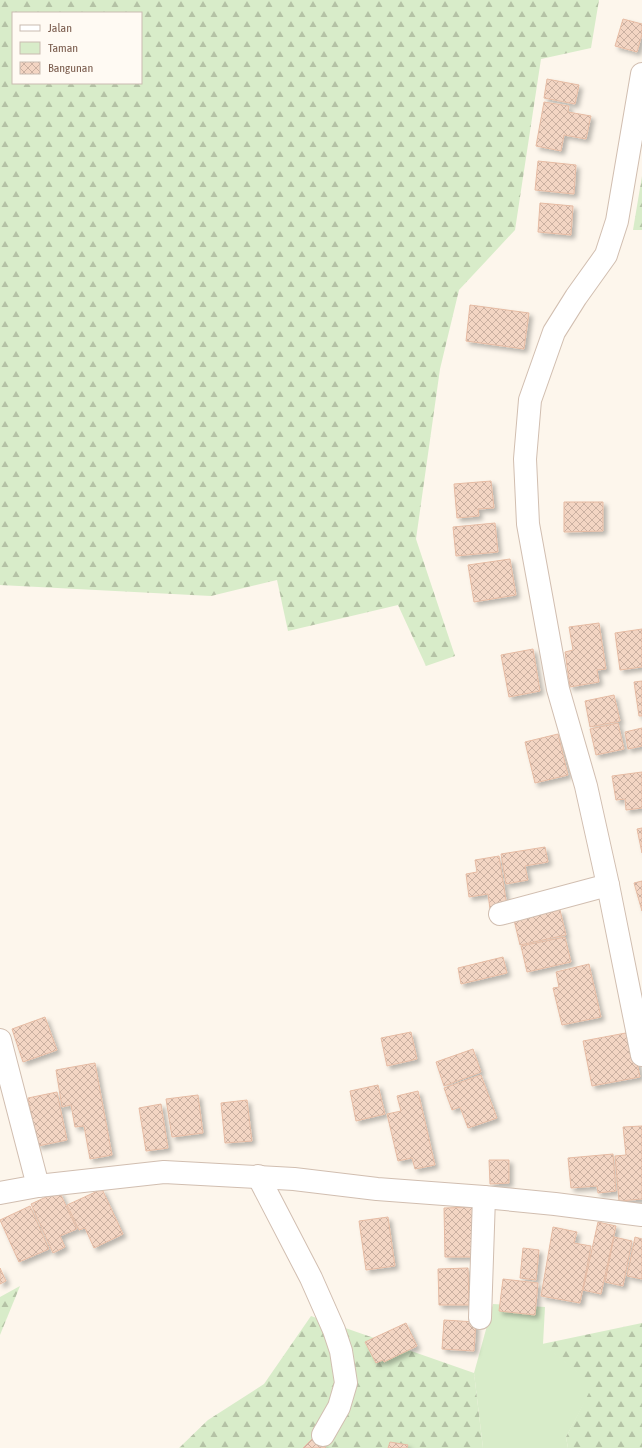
<svg xmlns="http://www.w3.org/2000/svg" width="642" height="1448" font-family="'Asap Condensed',sans-serif">
<style>
.green{fill:#d8ecc9}
.forest{fill:url(#forest-firs);fill-rule:evenodd}
.building{fill:url(#building-cross-hatch);stroke:#e6bba3;filter:url(#shadow)}
.lines{fill:none;stroke-linecap:round;stroke-linejoin:round}
.minor-casing{stroke:#d1beb0;stroke-width:24}
.minor{stroke:#fff;stroke-width:22}
</style>
<defs>
<pattern id="forest-firs" width="22" height="20" patternUnits="userSpaceOnUse"><rect width="22" height="20" fill="#d8ecc9"/><path d="M5 1l3.5 6h-7zM16 11l3.5 6h-7z" fill="#b4c2a5"/></pattern>
<pattern id="building-cross-hatch" width="8" height="8" patternUnits="userSpaceOnUse"><rect width="8" height="8" fill="#f3d5c3"/><path d="M0 0l8 8M0 8l8-8" fill="none" stroke="#cab0a1"/></pattern>
<filter id="shadow"><feDropShadow dx="3.5" dy="3.5" stdDeviation="2" flood-color="#0004"/></filter>
</defs>
<rect width="100%" height="100%" fill="#fdf6ec"/>
<polygon class="green" points="493,1304 545,1307 543,1344 594,1385 566,1437 568,1448 483,1448 474,1373"/>
<g class="forest">
<path d="M0,0h599l-8,48 -50,11 -26,171 -56,60 -19,79 -24,170 39,117 -29,10 -28,-61 -110,26 -11,-51 -66,16 -211,-11zM13,13h128v70h-128z"/>
<polygon points="642,176 642,230 633,230"/>
<polygon points="20,1286 0,1335 0,1297"/>
<polygon points="311,1316 474,1373 483,1448 179,1448 208,1420 264,1384"/>
<polygon points="642,1323 642,1448 568,1448 566,1437 593,1385 542,1344"/>
</g>
<g class="building">
<polygon points="623,19 642,24 642,34 637,52 615,46"/>
<polygon points="547,79 579,85 575,104 544,98"/>
<polygon points="544,102 569,106 568,112 591,116 586,139 564,135 561,151 536,146"/>
<polygon points="538,161 576,165 574,194 535,190"/>
<polygon points="540,203 573,206 571,235 538,232"/>
<polygon points="470,305 529,313 524,349 466,341"/>
<polygon points="491,481 494,508 478,509 479,516 457,518 454,484"/>
<polygon points="564,502 603,502 603,531 564,532"/>
<polygon points="495,523 498,552 456,556 453,527"/>
<polygon points="510,559 516,595 474,602 468,565"/>
<polygon points="599,623 606,669 597,670 599,682 570,687 565,652 573,650 569,627"/>
<polygon points="642,629 642,667 620,670 615,633"/>
<polygon points="533,649 540,691 509,697 501,655"/>
<polygon points="642,681 642,716 639,716 634,682"/>
<polygon points="614,695 620,721 590,727 585,701"/>
<polygon points="618,723 624,749 596,755 590,729"/>
<polygon points="642,728 642,746 628,749 625,732"/>
<polygon points="558,734 568,775 535,783 525,742"/>
<polygon points="642,772 642,808 626,810 625,799 616,800 612,776"/>
<polygon points="642,828 642,853 637,829"/>
<polygon points="545,847 548,862 525,866 528,880 506,884 501,854"/>
<polygon points="499,856 507,906 490,909 488,894 469,897 466,874 477,872 475,860"/>
<polygon points="642,881 642,911 634,883"/>
<polygon points="560,910 566,935 520,945 514,920"/>
<polygon points="565,937 571,962 527,972 521,946"/>
<polygon points="503,957 507,973 461,984 458,968"/>
<polygon points="589,964 601,1017 562,1025 553,988 559,987 556,972"/>
<polygon points="45,1017 57,1050 23,1062 12,1029"/>
<polygon points="411,1032 417,1059 387,1066 381,1038"/>
<polygon points="631,1032 640,1077 592,1086 583,1041"/>
<polygon points="473,1049 481,1072 444,1086 436,1062"/>
<polygon points="95,1063 112,1155 90,1159 84,1126 75,1127 71,1105 62,1107 56,1070"/>
<polygon points="481,1075 497,1118 468,1128 460,1107 452,1110 444,1088"/>
<polygon points="378,1085 385,1114 356,1121 350,1091"/>
<polygon points="418,1091 435,1165 415,1169 412,1158 398,1161 387,1114 401,1111 397,1096"/>
<polygon points="57,1092 67,1140 38,1146 28,1098"/>
<polygon points="198,1095 203,1133 172,1137 166,1099"/>
<polygon points="247,1100 252,1141 225,1143 221,1103"/>
<polygon points="161,1104 168,1148 146,1151 139,1108"/>
<polygon points="642,1126 642,1199 619,1201 615,1156 626,1155 623,1127"/>
<polygon points="613,1154 616,1191 598,1193 597,1186 571,1188 568,1158"/>
<polygon points="489,1160 509,1160 509,1183 490,1184"/>
<polygon points="102,1189 123,1234 94,1248 85,1228 79,1230 67,1205"/>
<polygon points="59,1191 77,1229 60,1236 65,1247 53,1253 31,1204"/>
<polygon points="30,1206 49,1249 19,1262 0,1220"/>
<polygon points="476,1207 477,1257 445,1257 444,1208"/>
<polygon points="388,1217 395,1266 366,1270 359,1221"/>
<polygon points="598,1222 616,1226 601,1294 583,1290"/>
<polygon points="553,1227 577,1232 574,1243 591,1246 580,1303 541,1296"/>
<polygon points="614,1237 632,1241 623,1286 605,1282"/>
<polygon points="635,1237 642,1239 642,1279 627,1276"/>
<polygon points="523,1248 539,1250 536,1280 520,1278"/>
<polygon points="0,1268 6,1281 0,1284"/>
<polygon points="468,1268 469,1305 439,1305 438,1269"/>
<polygon points="503,1279 538,1283 535,1315 499,1311"/>
<polygon points="444,1320 476,1322 474,1351 442,1349"/>
<polygon points="406,1323 417,1346 384,1362 383,1360 376,1363 365,1342"/>
<polygon points="315,1436 326,1448 303,1448"/>
<polygon points="390,1442 408,1445 407,1448 388,1448"/>
</g>
<g class="lines">
<defs>
<g id="minor">
<polyline points="642,74 617,221 606,255 576,297 554,332 530,400 525,459 528,524 558,689 586,786 608,885 642,1055"/>
<polyline points="500,914 608,885"/>
<polyline points="0,1040 38,1186"/>
<polyline points="258,1176 311,1278 334,1330 341,1351 346,1383 339,1407 323,1435"/>
<polyline points="0,1193 38,1186 164,1172 294,1179 377,1189 484,1197 555,1204 642,1215"/>
<polyline points="480,1318 484,1197"/>
</g>
</defs>
<use href="#minor" class="minor-casing"/>
<use href="#minor" class="minor"/>
</g>
<rect x="12" y="12" width="130" height="72" fill="#fffaf3" stroke="#cabbb1"/>
<rect x="20" y="25" width="20" height="6" fill="#ffffff" stroke="#cabbb1"/>
<text x="48" y="32" font-size="12" fill="#7a5c4d">Jalan</text>
<rect x="20" y="42" width="20" height="12" fill="#d8ecc9" stroke="#cabbb1"/>
<text x="48" y="52" font-size="12" fill="#7a5c4d">Taman</text>
<rect x="20" y="62" width="20" height="12" fill="url(#building-cross-hatch)" stroke="#cabbb1"/>
<text x="48" y="72" font-size="12" fill="#7a5c4d">Bangunan</text>
</svg>
